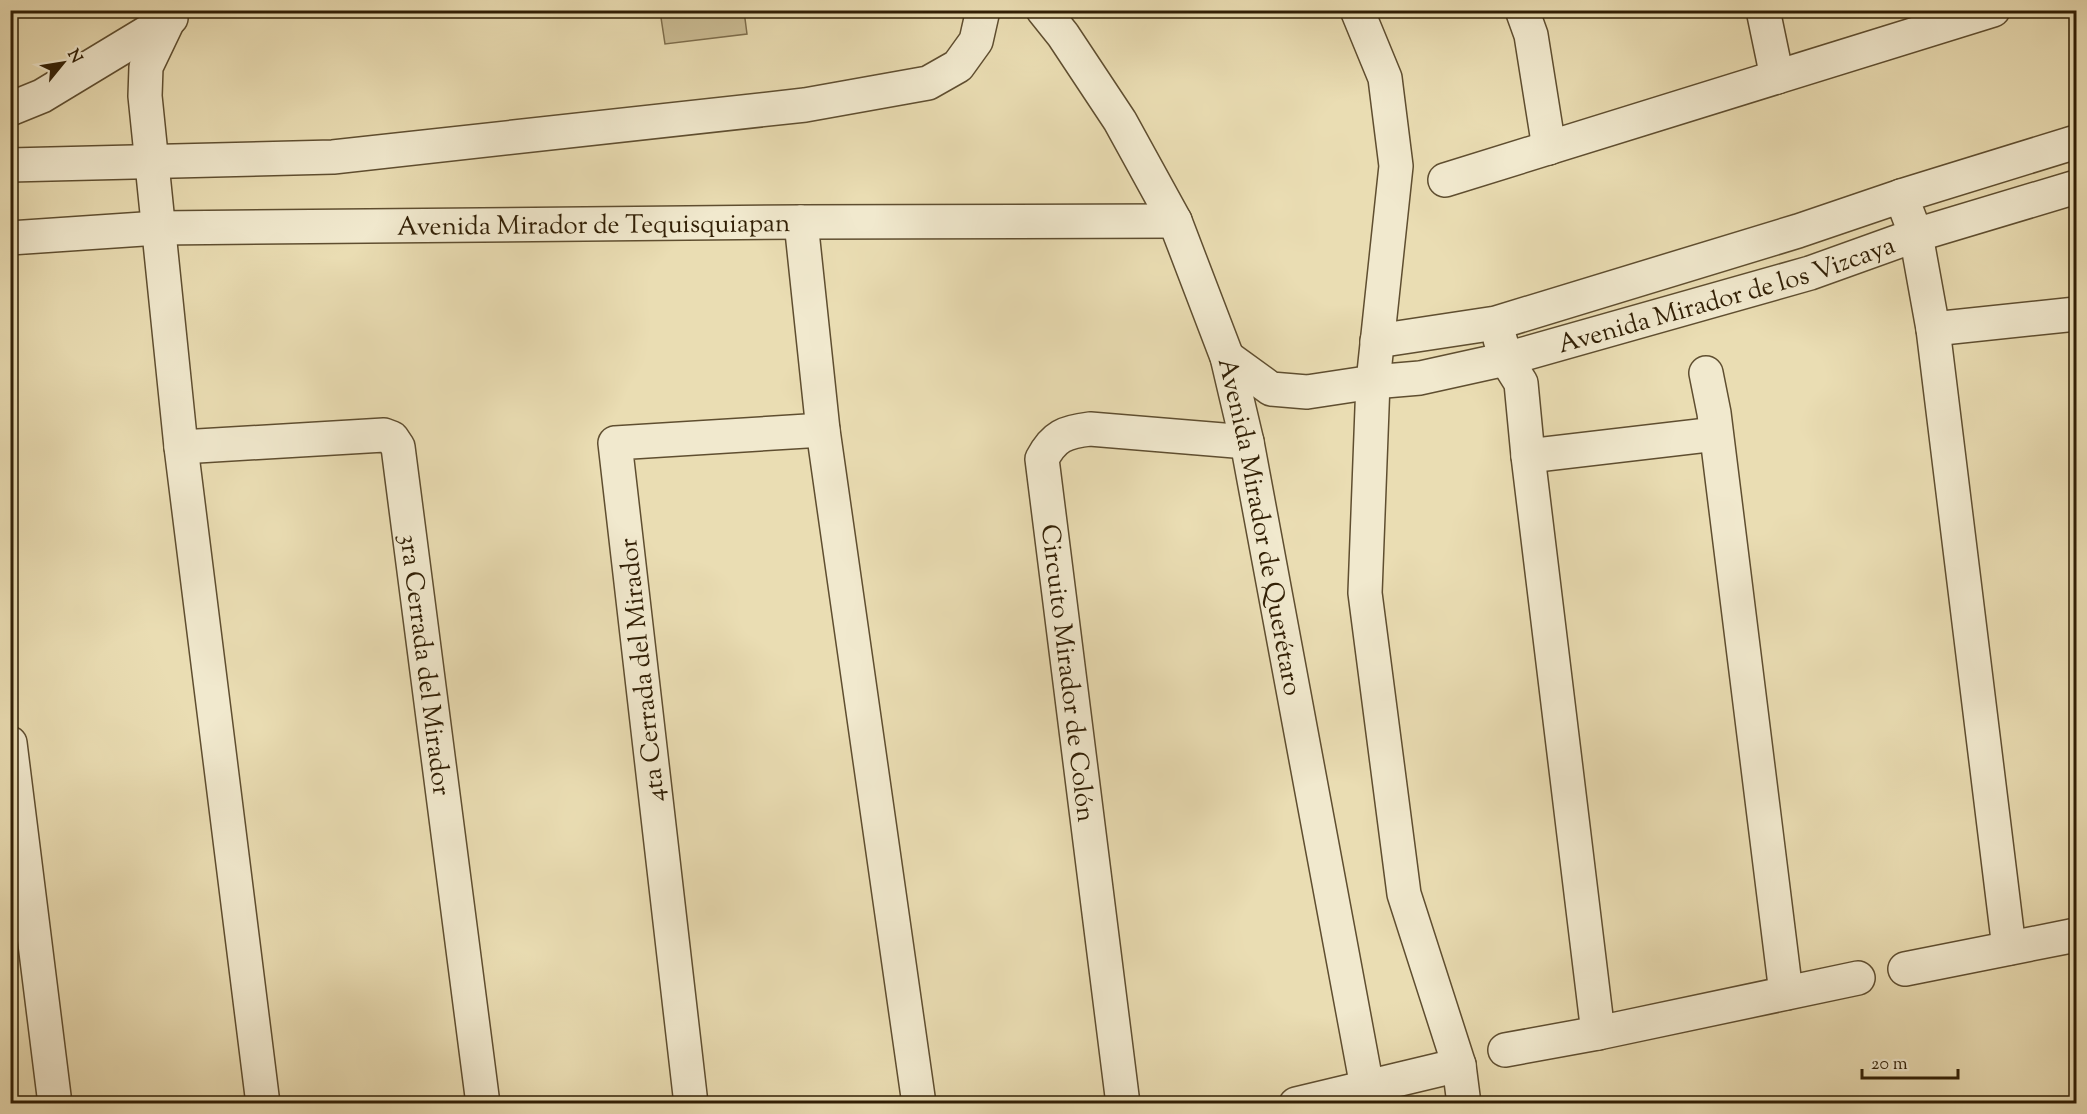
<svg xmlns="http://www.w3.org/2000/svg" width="2087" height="1114" font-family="'Sorts Mill Goudy',serif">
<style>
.green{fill:#cbbd95;stroke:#7e6e4d;stroke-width:1.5}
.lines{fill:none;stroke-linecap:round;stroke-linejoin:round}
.minor-casing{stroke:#5f4e30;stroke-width:36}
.minor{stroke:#f1e9ce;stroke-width:33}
.labels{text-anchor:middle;stroke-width:6;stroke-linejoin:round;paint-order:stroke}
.street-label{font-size:26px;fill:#311f05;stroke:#f1e9ce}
</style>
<rect width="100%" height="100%" fill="#eaddb3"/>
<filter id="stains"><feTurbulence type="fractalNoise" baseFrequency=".00333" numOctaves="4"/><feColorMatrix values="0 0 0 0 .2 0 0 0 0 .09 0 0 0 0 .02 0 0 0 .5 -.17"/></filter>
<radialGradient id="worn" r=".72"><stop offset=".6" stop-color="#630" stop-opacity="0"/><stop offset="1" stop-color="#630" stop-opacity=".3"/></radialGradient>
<polygon class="green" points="660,11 744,11 747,34 665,44"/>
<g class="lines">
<defs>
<g id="minor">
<path id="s1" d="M1043,10l20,25 57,86 55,100 52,136 20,85 120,645 5,17"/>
<polyline points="1357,10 1385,78 1396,166 1373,382 1365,593 1404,894 1459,1065 1464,1104"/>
<polyline points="1522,10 1531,35 1549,148"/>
<polyline points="1763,10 1777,77"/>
<polyline points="168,21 146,67 145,96 181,447 263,1104"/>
<polyline points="10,109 42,96 171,18"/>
<polyline points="10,165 333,157 805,105 928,83 958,66 976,41 983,10"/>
<polyline points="1445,180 1993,10"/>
<polyline points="1901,196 1916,235 1933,329 2009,948"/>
<polyline points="801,222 823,430 919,1104"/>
<path id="s2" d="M10,238l148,-10 643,-6 374,-1"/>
<polyline points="1933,329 2076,314"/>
<polyline points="1500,339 1506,359 1521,383 1528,456 1598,1033"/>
<polyline points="1377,341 1496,323 1798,231 1901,196 2076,142"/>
<path id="s3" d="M1227,357l44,32 36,3 66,-10 47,-4 86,-19 304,-86 106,-38 160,-48"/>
<polyline points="1706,373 1714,413 1786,993"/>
<path id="s4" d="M181,447l203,-12 8,3 6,9 85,657"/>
<polyline points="1528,456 1716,434"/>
<polyline points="10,743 55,1104"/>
<polyline points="1905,969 2076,935"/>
<polyline points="1505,1050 1598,1033 1858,978"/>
<polyline points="691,1104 615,443 823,430"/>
<path d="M1123,1104l-81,-645c12,-23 23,-27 48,-30l157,13"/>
<polyline points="1296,1104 1459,1065"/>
</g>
</defs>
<use href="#minor" class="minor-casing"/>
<use href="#minor" class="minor"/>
</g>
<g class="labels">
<g class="street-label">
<text dy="9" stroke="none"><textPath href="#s2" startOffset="584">Avenida Mirador de Tequisquiapan</textPath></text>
<text dy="9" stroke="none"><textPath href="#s3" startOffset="522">Avenida Mirador de los Vizcaya</textPath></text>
<text dy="9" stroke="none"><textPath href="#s1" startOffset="568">Avenida Mirador de Querétaro</textPath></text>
<text dy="9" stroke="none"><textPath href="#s4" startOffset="442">3ra Cerrada del Mirador</textPath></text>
<text transform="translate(641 670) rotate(-96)" y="9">4ta Cerrada del Mirador</text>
<text transform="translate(1069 673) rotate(83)" y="9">Circuito Mirador de Colón</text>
</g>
</g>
<rect width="2087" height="1114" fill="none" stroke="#eaddb3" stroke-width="36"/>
<rect x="12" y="12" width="2063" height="1090" fill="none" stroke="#311f05" stroke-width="3"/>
<rect x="18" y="18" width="2051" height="1078" fill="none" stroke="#311f05" stroke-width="1.5"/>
<g transform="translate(63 63) rotate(60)" stroke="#f1e9ce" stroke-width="4.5" paint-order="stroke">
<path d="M0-4.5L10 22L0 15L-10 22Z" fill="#311f05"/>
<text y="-9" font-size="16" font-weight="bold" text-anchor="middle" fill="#311f05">N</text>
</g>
<path d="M1862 1069v9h96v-9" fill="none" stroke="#311f05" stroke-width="3"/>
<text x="1871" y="1069" font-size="18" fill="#311f05" stroke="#f1e9ce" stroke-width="4.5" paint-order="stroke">20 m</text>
<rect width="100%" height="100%" filter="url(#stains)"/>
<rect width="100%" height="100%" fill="url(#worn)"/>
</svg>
